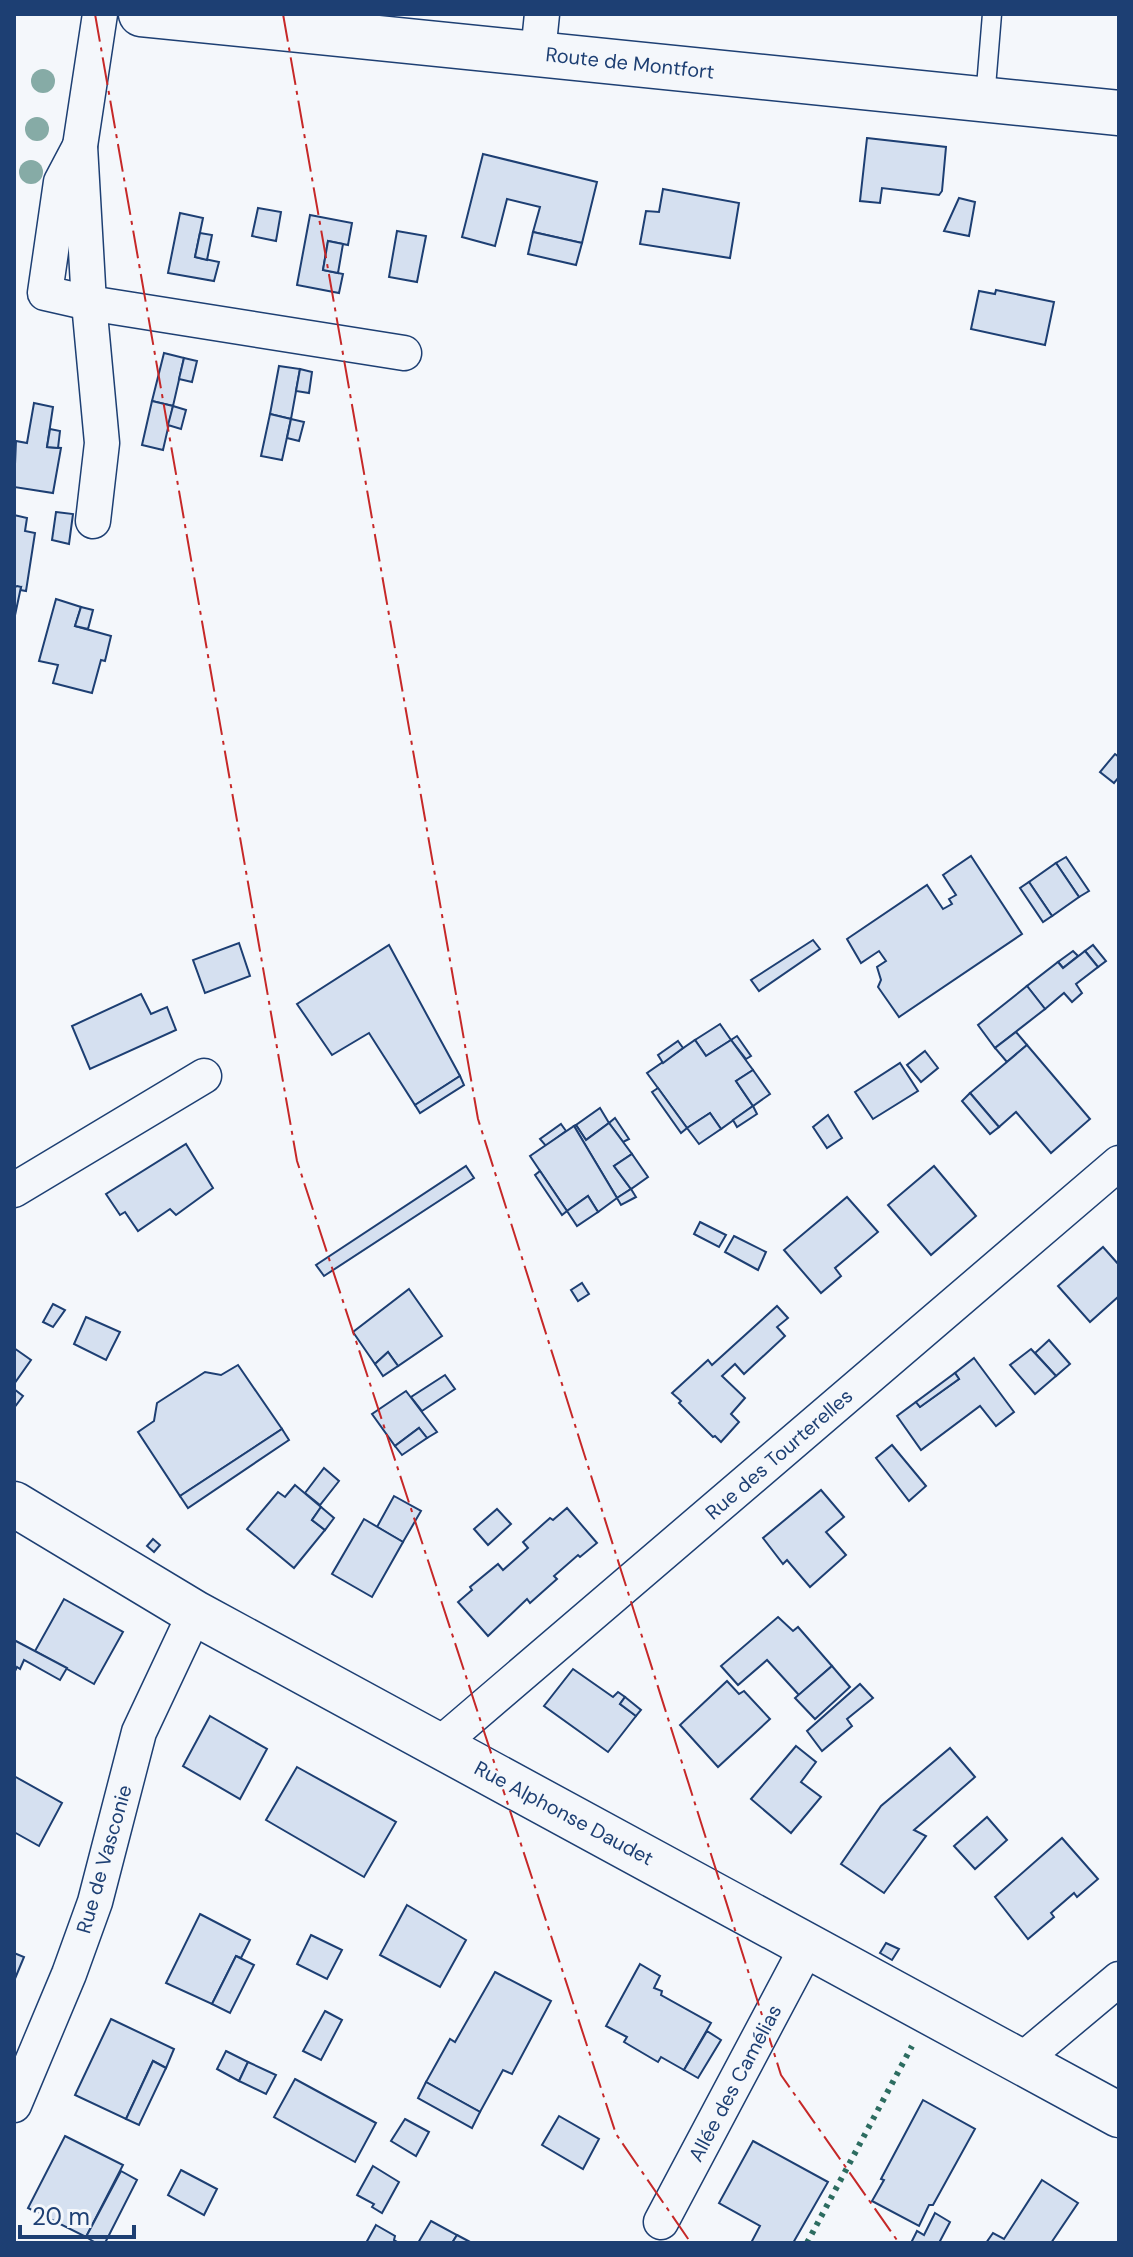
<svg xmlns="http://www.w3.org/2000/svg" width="1133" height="2257" font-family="'DM Sans',sans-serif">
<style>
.building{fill:#d5e0f0;stroke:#1d3f73;stroke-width:2}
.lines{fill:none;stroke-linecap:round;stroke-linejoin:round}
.service-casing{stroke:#1d3f73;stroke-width:21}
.minor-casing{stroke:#1d3f73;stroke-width:37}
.tertiary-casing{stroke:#1d3f73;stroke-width:47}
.secondary-casing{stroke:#1d3f73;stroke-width:47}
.service{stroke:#f4f7fb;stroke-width:18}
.minor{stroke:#f4f7fb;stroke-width:34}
.tertiary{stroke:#f4f7fb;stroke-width:44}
.secondary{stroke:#f4f7fb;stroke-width:44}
.hedge{stroke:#2c6c60;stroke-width:6;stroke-dasharray:4 6;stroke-linecap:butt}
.power{stroke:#c62828;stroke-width:2;stroke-dasharray:28 6 4 6;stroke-linecap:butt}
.tree{fill:#86aba6}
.labels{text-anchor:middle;stroke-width:6;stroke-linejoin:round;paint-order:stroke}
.street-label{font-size:20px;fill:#1d3f73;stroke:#f4f7fb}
</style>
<rect width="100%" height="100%" fill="#f4f7fb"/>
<g class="building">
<polygon points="867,138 946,147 942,191 939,195 882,188 880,203 860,201"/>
<polygon points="483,154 597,182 582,243 533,232 540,207 507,199 495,246 462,237"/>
<polygon points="663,189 739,203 730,258 640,244 646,211 659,212"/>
<polygon points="959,198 975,202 969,236 944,231"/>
<polygon points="258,208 281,212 276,241 252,236"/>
<polygon points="180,213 203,218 195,257 219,262 214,281 168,273"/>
<polygon points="310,215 352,223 348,245 328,241 323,270 343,274 339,293 297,285"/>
<polygon points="397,231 426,236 417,282 389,277"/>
<polygon points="533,232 582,243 576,265 528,254"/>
<polygon points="200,233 212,235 207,260 195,257"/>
<polygon points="328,241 343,244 338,273 323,270"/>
<polygon points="996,290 1054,302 1045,345 971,329 979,291 995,294"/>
<polygon points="164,353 184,358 173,406 152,401"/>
<polygon points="184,358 197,361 192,382 179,379"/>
<polygon points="279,366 300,369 291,419 270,414"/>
<polygon points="300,369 312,372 309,393 296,391"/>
<polygon points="152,401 173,406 163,450 142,445"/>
<polygon points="34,403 53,407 47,447 61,448 53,493 14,487 16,441 27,443"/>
<polygon points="173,406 186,410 181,429 168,425"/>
<polygon points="270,414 291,419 282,460 261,456"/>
<polygon points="291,419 304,422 299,441 287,438"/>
<polygon points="50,429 60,431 58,448 47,447"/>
<polygon points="56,512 73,514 69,544 52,540"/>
<polygon points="14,515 27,518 25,531 35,533 26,591 20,590 21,587 14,588"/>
<polygon points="17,586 21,587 14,620 14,588"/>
<polygon points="56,599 81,607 75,626 111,636 105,661 101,660 92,693 53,683 58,665 39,661"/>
<polygon points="81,607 93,610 88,629 75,626"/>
<polygon points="1115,754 1119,757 1119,777 1114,783 1100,772"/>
<polygon points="971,856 1022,934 899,1017 878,987 881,980 877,967 886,961 879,951 861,963 847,939 927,885 943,909 952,904 949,899 956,895 943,875"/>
<polygon points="1066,857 1089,891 1079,897 1056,863"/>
<polygon points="1056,863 1079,897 1052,916 1029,882"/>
<polygon points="1029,882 1052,916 1043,922 1020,888"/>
<polygon points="813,940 820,949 759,991 751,980"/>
<polygon points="239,943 250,976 205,993 193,960"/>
<polygon points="389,945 460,1076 415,1105 369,1033 332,1055 297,1004"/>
<polygon points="1093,945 1106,961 1098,967 1085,951"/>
<polygon points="1073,951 1078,956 1063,968 1058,962"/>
<polygon points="1085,951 1098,967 1076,984 1082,993 1072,1002 1064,993 1045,1009 1027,986 1058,962 1063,968"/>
<polygon points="1027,986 1045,1009 995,1048 978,1025"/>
<polygon points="141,994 151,1014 167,1007 176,1030 90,1069 72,1026"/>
<polygon points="720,1024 731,1040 706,1056 695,1040"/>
<polygon points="1016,1032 1027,1045 1007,1062 995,1048"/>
<polygon points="737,1036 751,1056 746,1059 731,1040"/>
<polygon points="695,1040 706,1056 731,1040 753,1070 736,1081 753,1106 721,1129 710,1113 687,1128 647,1073"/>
<polygon points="678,1041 683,1048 663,1063 658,1055"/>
<polygon points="1027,1045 1090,1119 1051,1153 1016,1112 999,1127 970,1093"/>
<polygon points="925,1051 938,1068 921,1082 907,1065"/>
<polygon points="900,1063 918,1091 873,1119 855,1092"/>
<polygon points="753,1070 770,1094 753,1106 736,1081"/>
<polygon points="460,1076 464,1085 420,1113 415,1105"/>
<polygon points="658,1088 687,1128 681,1133 652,1092"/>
<polygon points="970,1093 999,1127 990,1134 962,1101"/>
<polygon points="753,1106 757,1114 737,1127 733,1120"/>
<polygon points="600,1108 609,1123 586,1140 576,1125"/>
<polygon points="710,1113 721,1129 699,1144 687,1128"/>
<polygon points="828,1115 842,1138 827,1148 813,1127"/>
<polygon points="615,1118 629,1139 623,1142 609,1123"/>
<polygon points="609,1123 632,1154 614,1166 631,1189 617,1198 574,1126 576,1125 586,1140"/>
<polygon points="561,1124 566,1131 546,1146 540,1139"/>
<polygon points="574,1126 617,1198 598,1212 588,1196 567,1211 530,1156"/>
<polygon points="186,1144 213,1188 176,1215 170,1209 138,1231 125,1212 120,1215 106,1194"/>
<polygon points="632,1154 648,1177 631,1189 614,1166"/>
<polygon points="466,1166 474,1178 324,1276 316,1265"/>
<polygon points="934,1166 976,1216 931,1255 888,1205"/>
<polygon points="540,1171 567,1211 562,1215 535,1175"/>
<polygon points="631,1189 636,1197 621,1205 617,1198"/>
<polygon points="588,1196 598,1212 577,1226 567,1211"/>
<polygon points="847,1197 878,1232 835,1268 841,1276 821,1293 784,1250"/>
<polygon points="700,1222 726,1235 719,1247 694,1234"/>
<polygon points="734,1236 766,1252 758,1270 725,1252"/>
<polygon points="1103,1247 1119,1265 1119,1296 1090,1322 1058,1286"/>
<polygon points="582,1283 589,1294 578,1301 571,1290"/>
<polygon points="409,1289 442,1336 398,1366 388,1352 375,1364 353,1332"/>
<polygon points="53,1304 65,1310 53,1327 43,1322"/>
<polygon points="777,1306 788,1318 777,1327 785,1336 744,1374 735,1364 722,1376 745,1398 731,1414 739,1422 721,1442 715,1436 713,1437 679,1403 681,1401 672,1393 708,1360 712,1365"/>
<polygon points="86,1317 120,1332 106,1360 74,1344"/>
<polygon points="1049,1340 1070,1364 1056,1376 1035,1353"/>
<polygon points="14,1348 31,1360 14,1384"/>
<polygon points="1031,1349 1056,1376 1035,1394 1010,1365"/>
<polygon points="388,1352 398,1366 383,1376 375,1364"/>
<polygon points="974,1358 1014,1412 996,1426 980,1406 921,1450 897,1416 916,1402 920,1407 959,1379 955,1373"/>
<polygon points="238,1365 282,1429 180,1496 138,1432 154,1421 157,1403 205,1372 221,1375"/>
<polygon points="955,1373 959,1379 920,1407 916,1402"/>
<polygon points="445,1375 455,1389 422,1411 411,1397"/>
<polygon points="14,1389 23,1396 14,1408"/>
<polygon points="406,1391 437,1432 427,1438 419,1428 395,1446 372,1414"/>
<polygon points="419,1428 427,1438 402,1455 395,1446"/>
<polygon points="282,1429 289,1440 188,1508 180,1496"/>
<polygon points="892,1445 926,1486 909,1501 876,1458"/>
<polygon points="324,1468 339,1481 320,1505 305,1493"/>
<polygon points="295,1485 321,1507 312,1520 325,1530 294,1568 247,1529 278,1492 285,1497"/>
<polygon points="821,1490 844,1517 826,1532 846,1555 810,1587 787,1560 783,1564 763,1538"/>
<polygon points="394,1496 421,1511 403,1542 377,1527"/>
<polygon points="321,1507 334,1518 325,1530 312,1520"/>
<polygon points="567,1508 597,1543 580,1557 578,1555 554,1576 557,1579 530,1603 527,1599 488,1636 458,1602 472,1590 470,1587 498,1564 503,1570 528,1548 523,1542 550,1518 553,1520"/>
<polygon points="497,1509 511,1524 488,1545 474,1529"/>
<polygon points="364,1519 403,1542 372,1597 332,1574"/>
<polygon points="153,1539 160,1545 154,1552 147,1546"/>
<polygon points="64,1599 123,1632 94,1684 35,1651"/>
<polygon points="778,1617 793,1631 798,1627 832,1666 799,1695 767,1660 738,1685 721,1666"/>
<polygon points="14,1640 67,1668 60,1680 24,1660 20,1669 17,1667 14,1673"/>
<polygon points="832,1666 850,1687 815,1719 795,1698"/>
<polygon points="573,1669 613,1697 618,1692 625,1697 620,1704 636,1716 608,1752 544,1706"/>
<polygon points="727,1681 739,1694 744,1691 770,1719 718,1767 680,1725"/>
<polygon points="860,1684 873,1698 847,1719 852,1726 822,1751 807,1731"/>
<polygon points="625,1697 641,1710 636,1716 620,1704"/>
<polygon points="210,1716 267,1749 240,1799 183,1766"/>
<polygon points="796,1746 816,1762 801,1782 821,1797 791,1833 751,1799"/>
<polygon points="950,1748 975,1777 914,1830 926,1836 884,1893 841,1864 881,1806"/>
<polygon points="297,1767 396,1822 364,1877 266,1820"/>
<polygon points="14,1776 62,1803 39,1846 14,1832"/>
<polygon points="987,1817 1007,1840 975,1869 954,1846"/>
<polygon points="1062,1838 1098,1879 1077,1897 1074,1893 1051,1913 1054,1917 1028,1939 995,1897"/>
<polygon points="407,1905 466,1940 440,1987 380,1955"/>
<polygon points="200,1914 250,1940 241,1958 236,1956 212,2004 166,1983"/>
<polygon points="311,1935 342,1950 327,1979 297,1964"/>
<polygon points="886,1943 899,1949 892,1960 880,1953"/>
<polygon points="14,1953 24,1957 14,1981"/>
<polygon points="236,1956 254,1965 230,2013 212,2004"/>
<polygon points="640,1964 660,1976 654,1988 662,1991 661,1995 711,2023 684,2070 661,2057 658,2062 624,2042 627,2037 606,2026"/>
<polygon points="495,1972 551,2001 512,2074 503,2070 480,2112 426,2082 450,2039 455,2042"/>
<polygon points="325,2011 342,2020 321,2060 303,2051"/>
<polygon points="111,2019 174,2049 166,2068 153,2061 126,2119 75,2095"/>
<polygon points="707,2031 721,2040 698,2078 684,2070"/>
<polygon points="226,2051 248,2062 239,2081 217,2069"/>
<polygon points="153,2061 166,2068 139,2125 126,2119"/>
<polygon points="248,2062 276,2075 266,2094 239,2081"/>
<polygon points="295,2079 376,2123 355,2162 274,2117"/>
<polygon points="426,2082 480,2112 472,2128 418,2098"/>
<polygon points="923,2100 975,2129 933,2205 929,2205 919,2226 872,2201 884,2180 881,2179"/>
<polygon points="559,2116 599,2139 583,2169 542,2145"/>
<polygon points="405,2119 429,2132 416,2156 391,2141"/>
<polygon points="65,2136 123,2165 86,2237 28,2208"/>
<polygon points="753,2141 828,2182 793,2243 751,2243 760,2226 719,2203"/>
<polygon points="373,2166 399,2182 382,2213 372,2207 374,2204 357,2195"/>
<polygon points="181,2170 217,2189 204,2215 168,2195"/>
<polygon points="121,2171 137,2180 105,2243 96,2243 86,2237"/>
<polygon points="1042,2180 1078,2203 1051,2243 986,2243 993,2233 1004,2239"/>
<polygon points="935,2213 950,2222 939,2243 911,2243 917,2231 924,2235"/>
<polygon points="431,2221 457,2235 452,2243 418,2243"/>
<polygon points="376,2225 395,2236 394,2240 399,2243 366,2243"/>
<polygon points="457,2235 472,2243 452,2243"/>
</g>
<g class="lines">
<defs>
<polyline id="service" points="985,99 992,14"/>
<g id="minor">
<polyline points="538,53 542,14"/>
<polyline points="80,146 61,182 45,293 89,303 404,353"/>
<polyline points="93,521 102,443 89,303 80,146 100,14"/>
<polyline points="14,1190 204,1076"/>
<polyline points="439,1745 1119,1163"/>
<polyline points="1021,2061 1119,1979"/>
<polyline points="14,2105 69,1974 95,1902 139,1732 195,1613"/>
<polyline points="661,2222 808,1945"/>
</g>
<polyline id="tertiary" points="14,1504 195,1613 1119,2115"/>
<polyline id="secondary" points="141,14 1119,113"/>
</defs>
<use href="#service" class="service-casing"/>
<use href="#minor" class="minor-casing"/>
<use href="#tertiary" class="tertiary-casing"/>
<use href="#secondary" class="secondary-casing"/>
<use href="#service" class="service"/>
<use href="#minor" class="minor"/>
<use href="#tertiary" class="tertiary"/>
<use href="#secondary" class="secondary"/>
<polyline class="hedge" points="807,2243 912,2046"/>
<g class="power">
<polyline points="95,14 297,1161 616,2134 691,2243"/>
<polyline points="283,14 478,1119 781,2075 899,2243"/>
</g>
</g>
<g class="tree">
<circle cx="43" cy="81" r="12"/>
<circle cx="37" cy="129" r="12"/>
<circle cx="31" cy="172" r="12"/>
</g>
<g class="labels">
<g class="street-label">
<text transform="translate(630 63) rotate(6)" y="7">Route de Montfort</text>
<text transform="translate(779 1454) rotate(-41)" y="7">Rue des Tourterelles</text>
<text transform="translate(564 1813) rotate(28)" y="7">Rue Alphonse Daudet</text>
<text transform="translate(104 1859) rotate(-74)" y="7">Rue de Vasconie</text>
<text transform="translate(735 2083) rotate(-62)" y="7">Allée des Camélias</text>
</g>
</g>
<rect width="1133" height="2257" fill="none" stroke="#1d3f73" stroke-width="32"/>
<path d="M20 2225v12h114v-12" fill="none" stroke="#1d3f73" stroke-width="4"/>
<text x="32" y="2225" font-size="24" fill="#1d3f73" stroke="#f4f7fb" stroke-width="6" paint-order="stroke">20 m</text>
</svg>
